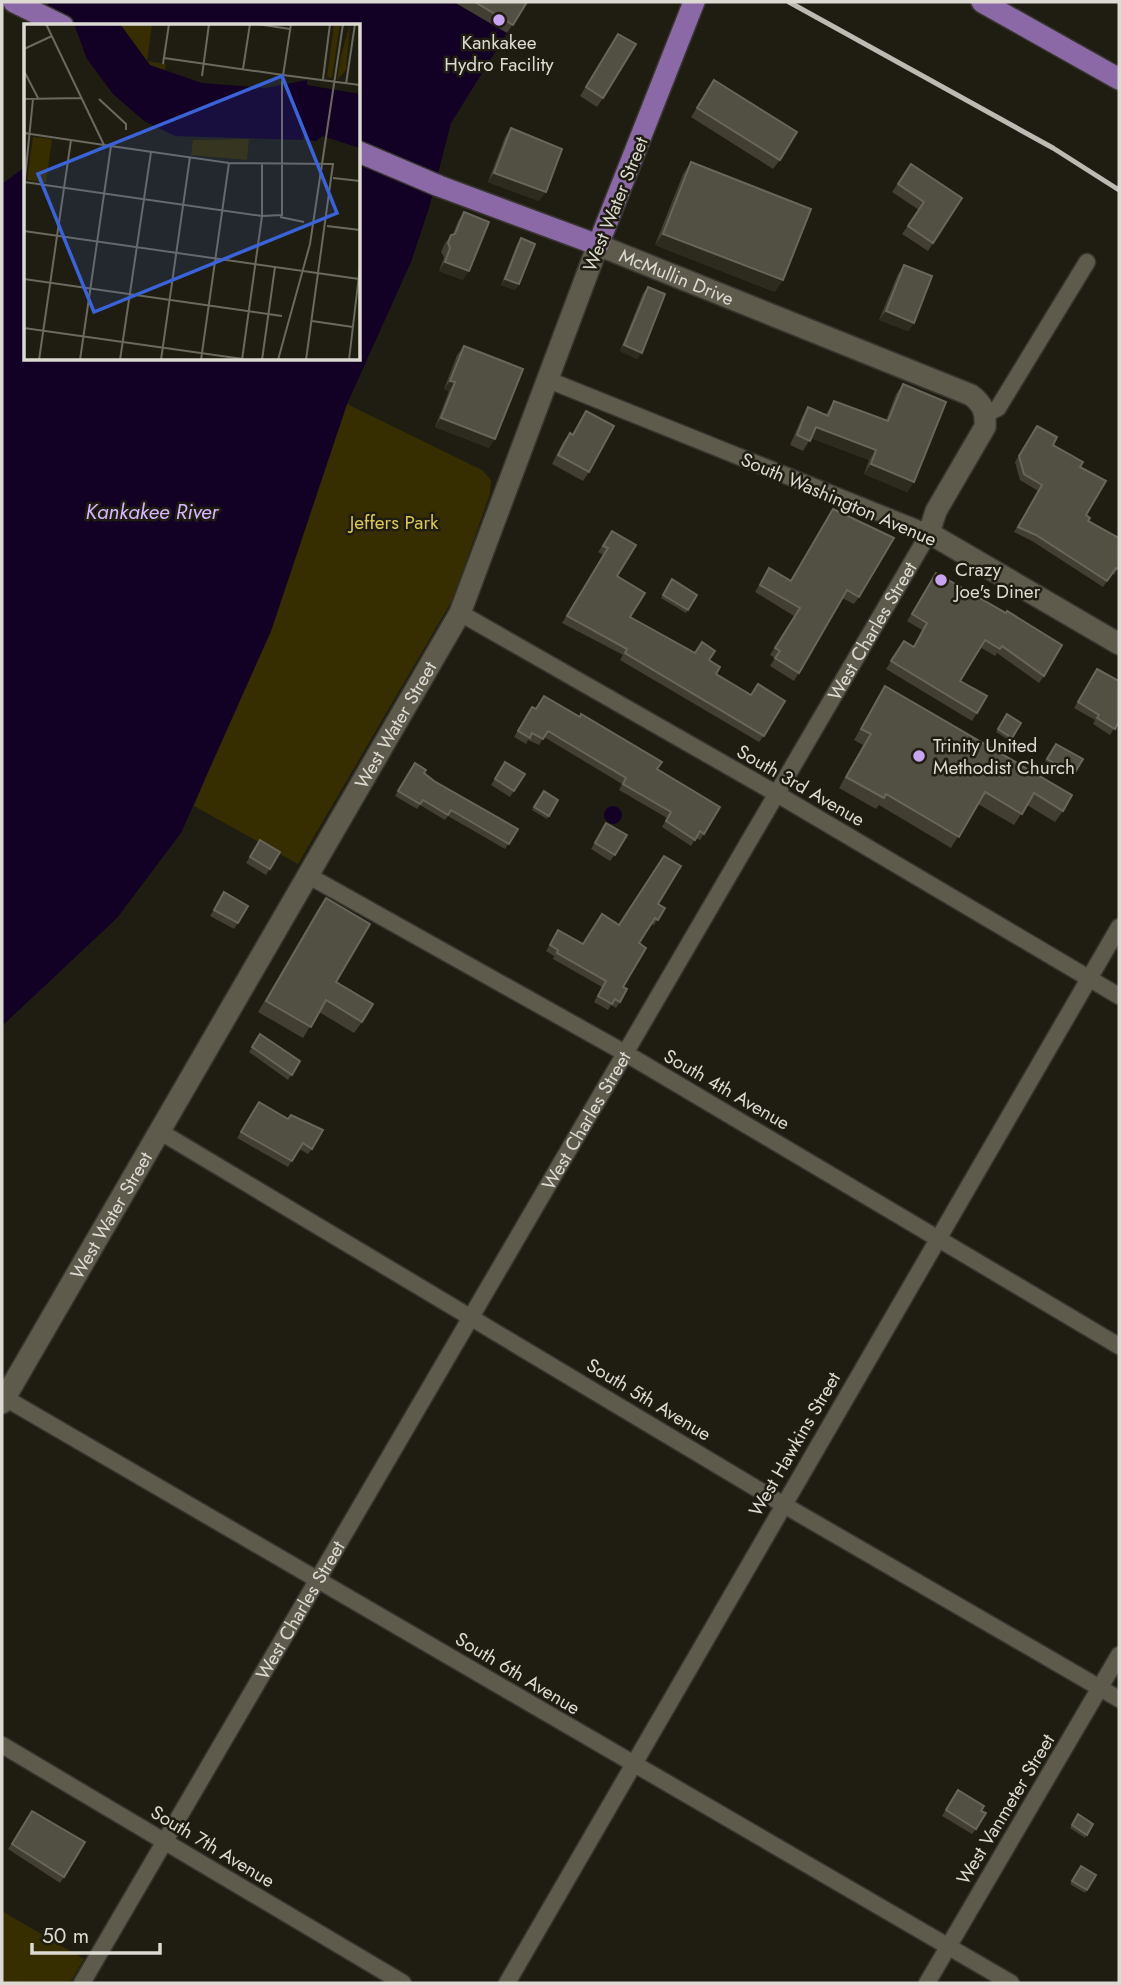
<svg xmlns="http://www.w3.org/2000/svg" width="1121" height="1985" font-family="Jost,sans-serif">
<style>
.green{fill:#362d00}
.water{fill:#130025}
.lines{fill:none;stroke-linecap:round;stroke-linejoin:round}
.minor-casing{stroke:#37352f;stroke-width:19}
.secondary-casing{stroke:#37352f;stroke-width:24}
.primary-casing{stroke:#37352f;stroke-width:24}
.minor{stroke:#5e5b4d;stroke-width:16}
.secondary{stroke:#5e5b4d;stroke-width:21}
.primary{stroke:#8b68a6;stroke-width:21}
.rail{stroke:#bcbab2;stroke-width:5}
.wall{fill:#423f32}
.shaded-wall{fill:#2d2a1e}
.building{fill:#524f43;stroke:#68655a;stroke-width:2}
.poi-dot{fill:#c8a6ef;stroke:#1f1d11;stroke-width:2.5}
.labels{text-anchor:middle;stroke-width:5;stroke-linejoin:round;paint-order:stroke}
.poi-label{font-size:19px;fill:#dcdad2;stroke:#1f1d11;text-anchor:start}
.street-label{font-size:19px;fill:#dcdad2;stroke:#1f1d11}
.park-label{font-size:19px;fill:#dcc758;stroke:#1f1d11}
.water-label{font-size:21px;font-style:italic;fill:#d8b6ff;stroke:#1f1d11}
.inset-road{fill:none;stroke:#6b695e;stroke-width:2}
.view{fill:#3a63d7;fill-opacity:0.15;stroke:#3a63d7;stroke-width:3.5}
.inset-edge{fill:none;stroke:#dcdad2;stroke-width:3.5}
</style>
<rect width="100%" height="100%" fill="#1f1d11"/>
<g class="green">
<polygon points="347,404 482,470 491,480 490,494 453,599 298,864 194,806 223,733 271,631"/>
<polygon points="2,1911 84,1959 70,1983 2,1983"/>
</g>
<g class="water">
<polygon points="49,2 454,2 507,33 451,123 429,208 411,262 347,404 271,631 181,833 117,918 2,1026 2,184 26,166 26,359 359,359 359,26 41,26"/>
<circle cx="613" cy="815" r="9"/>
</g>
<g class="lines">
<defs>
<g id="minor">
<polyline points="986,414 998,408 1087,262"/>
<polyline points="460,613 777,794 1119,996"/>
<polyline points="309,876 625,1053 1119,1346"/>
<polyline points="159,1131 784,1505 1119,1699"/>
<polyline points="5,1398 1011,1983"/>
<polyline points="2,1745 403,1983"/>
<path id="s1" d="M82,1983l847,-1450 -383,-154"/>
<polyline points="507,1983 1119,927"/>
<polyline points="927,1983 1119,1655"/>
</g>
<g id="secondary">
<path id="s2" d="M2,1403l458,-790 138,-368 373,150c12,9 15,17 14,32l-49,84 -7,22 190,111"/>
</g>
<g id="primary">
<polyline points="14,2 63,26"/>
<polyline points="982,2 1119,79"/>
<polyline points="359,152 439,186 598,245 694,2"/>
</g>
</defs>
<use href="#minor" class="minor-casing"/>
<use href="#secondary" class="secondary-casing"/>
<use href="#primary" class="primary-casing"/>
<use href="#minor" class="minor"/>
<use href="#secondary" class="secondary"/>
<use href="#primary" class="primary"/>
<polyline class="rail" points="789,2 1053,148 1119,190"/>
</g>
<g class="wall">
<polygon points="454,2 527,2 507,33"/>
<polygon points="618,34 603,98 597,107 580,96"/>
<polygon points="714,80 780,160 773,169 691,117"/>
<polygon points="511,128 539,201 488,182 505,137"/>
<polygon points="691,162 775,292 655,245 683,174"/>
<polygon points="911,164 962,198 928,251 902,234 919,210 892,192"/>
<polygon points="464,212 463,280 439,271 444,257 441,252 445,243 451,235 453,234 458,221"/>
<polygon points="521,238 519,284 515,290 501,285 517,244"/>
<polygon points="904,265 914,323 908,331 879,320 898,274"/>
<polygon points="648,287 637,359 620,351 643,293"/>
<polygon points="464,346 489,448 435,427 449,391 444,389 457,355"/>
<polygon points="903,384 914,482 907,492 864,474 869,460 811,438 803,451 790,445 802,417 808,407 826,414 834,401 886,420 896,394"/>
<polygon points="586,411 589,472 583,481 552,464 563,442 570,433 572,434"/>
<polygon points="1037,426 1053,445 1080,467 1086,515 1088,521 1119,567 1114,575 1112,574 1103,587 1032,541 1014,532 1038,491 1020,480 1015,462"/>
<polygon points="833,509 859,597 854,604 842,598 794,681 770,666 775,658 770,655 794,616 755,592 769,568 790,581"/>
<polygon points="612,531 617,576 630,617 709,660 716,674 764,736 759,742 620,660 623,655 562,623 603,555 598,552"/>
<polygon points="936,573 1044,676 1039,683 997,653 995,656 980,647 960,681 977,713 972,721 886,669 904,641 913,647 922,630 907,621"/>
<polygon points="672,579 697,595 686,613 661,598"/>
<polygon points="1097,669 1119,721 1110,735 1093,724 1095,720 1074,708"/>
<polygon points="885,686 1063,811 1055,822 1027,805 1014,825 978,804 951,848 879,805 876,809 839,788 863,745 854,740 878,697"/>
<polygon points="544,696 657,769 704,834 700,840 696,838 691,846 662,827 667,818 619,790 622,784 544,737 539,745 528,740 526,744 514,737 532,707 536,708"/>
<polygon points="1007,714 1021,723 1010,741 996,732"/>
<polygon points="1056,744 1083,759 1072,777 1045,761"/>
<polygon points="505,762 514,791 510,797 491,785"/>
<polygon points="411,768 424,773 434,781 518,829 505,849 448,816 445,820 420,805 417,809 395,796"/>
<polygon points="544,791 558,800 547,819 532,810"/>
<polygon points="606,823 615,855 610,861 591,849"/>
<polygon points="260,840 270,869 266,875 246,863"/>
<polygon points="224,892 238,923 234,929 210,916"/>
<polygon points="326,898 336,982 362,1022 354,1033 319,1012 303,1038 258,1012 318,909"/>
<polygon points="658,904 665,908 654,925 651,924 639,943 623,987 620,1002 616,1008 611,1005 608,1010 594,1002 602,987 553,959 554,956 546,951 558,930 583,944"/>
<polygon points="260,1034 300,1061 288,1080 249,1052"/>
<polygon points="259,1102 312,1149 308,1154 299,1149 288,1167 237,1138"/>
<polygon points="958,1790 981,1811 976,1829 972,1834 942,1816"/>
<polygon points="32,1811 64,1877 60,1883 8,1849"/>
<polygon points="1078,1814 1093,1824 1085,1838 1070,1828"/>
<polygon points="1081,1866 1096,1875 1085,1893 1070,1884"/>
</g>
<g class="shaded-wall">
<polygon points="494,173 546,192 539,201 488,182"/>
<polygon points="663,234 783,280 775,292 655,245"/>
<polygon points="445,262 469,271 463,280 439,271"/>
<polygon points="505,279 519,284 515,290 501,285"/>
<polygon points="886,311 914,323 908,331 879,320"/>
<polygon points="624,345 642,353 637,359 620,351"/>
<polygon points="450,381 455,382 449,391 444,389"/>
<polygon points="441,418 495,439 489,448 435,427"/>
<polygon points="816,427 876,450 869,460 809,437"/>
<polygon points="871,464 914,482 907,492 864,474"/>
</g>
<g class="building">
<polygon points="475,2 527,2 513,25"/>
<polygon points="618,34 636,44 603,98 586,87"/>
<polygon points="714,80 797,132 780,160 697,108"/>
<polygon points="511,128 562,149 546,192 494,173"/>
<polygon points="691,162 811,209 783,280 663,234"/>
<polygon points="911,164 962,198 933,243 908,226 924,202 898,184"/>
<polygon points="464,212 489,222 469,271 445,262 450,248 448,243 451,235 455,234"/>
<polygon points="521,238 535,244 519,284 505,279"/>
<polygon points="904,265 932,276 914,323 886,311"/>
<polygon points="648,287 665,294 642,353 624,345"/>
<polygon points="464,346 523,369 495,439 441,418 455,382 450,381"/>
<polygon points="903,384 946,402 914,482 871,464 876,450 816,427 810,441 797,435 808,407 828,416 834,401 888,421"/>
<polygon points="586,411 614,426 589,472 558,455 570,433 573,435"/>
<polygon points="1037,426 1057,437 1053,445 1083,462 1080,467 1106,481 1086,515 1090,518 1088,521 1119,538 1119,567 1118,569 1116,568 1107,581 1036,535 1018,527 1042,485 1024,474 1019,456"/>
<polygon points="833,509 894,538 859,597 847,590 799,673 775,658 780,651 775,648 800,608 760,585 769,568 791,581"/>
<polygon points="612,531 636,545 617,576 645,593 630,617 695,653 702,642 715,651 709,660 720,667 716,674 751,695 758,684 785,701 764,736 625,653 627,649 567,616 608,548 603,546"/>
<polygon points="936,573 1006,613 1007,611 1062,645 1044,676 1002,646 1000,649 985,640 960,681 987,696 977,713 891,661 904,641 914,647 927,623 912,614"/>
<polygon points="672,579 697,595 688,610 663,595"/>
<polygon points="1097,669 1119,681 1119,721 1115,729 1097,718 1099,715 1078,702"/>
<polygon points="885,686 1072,795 1063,811 1034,793 1022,814 985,792 959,837 886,794 884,798 846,777 871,734 861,729"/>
<polygon points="544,696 580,717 581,714 662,762 657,769 720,807 704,834 700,831 695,840 666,821 671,812 623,784 626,778 548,731 543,739 532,733 530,738 518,731 532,707 536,709"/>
<polygon points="1007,714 1021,723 1012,738 998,729"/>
<polygon points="1056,744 1083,759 1074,774 1047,759"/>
<polygon points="505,762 525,774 514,791 495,779"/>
<polygon points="415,763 426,770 424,773 434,781 518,829 509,844 451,810 448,815 423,800 420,804 398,791"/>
<polygon points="544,791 558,800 549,816 534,807"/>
<polygon points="606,823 627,835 615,855 595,843"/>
<polygon points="260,840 280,852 270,869 250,857"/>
<polygon points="664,856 681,866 658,904 665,908 658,920 655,918 639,943 646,948 623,987 627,989 620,1002 615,999 612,1004 598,996 606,981 557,953 558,950 550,945 558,930 583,944 602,914 619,925"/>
<polygon points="224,892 248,906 238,923 214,910"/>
<polygon points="326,898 370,924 336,982 373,1004 362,1022 326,1000 311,1027 266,1001"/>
<polygon points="260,1034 300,1061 292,1075 252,1047"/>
<polygon points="259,1102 288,1119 291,1115 323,1130 312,1149 303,1143 292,1161 241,1132"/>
<polygon points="958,1790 984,1806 981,1811 986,1813 976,1829 946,1810"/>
<polygon points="32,1811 85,1842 64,1877 12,1844"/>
<polygon points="1078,1814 1093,1824 1087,1835 1072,1825"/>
<polygon points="1081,1866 1096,1875 1087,1890 1072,1881"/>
</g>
<g class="poi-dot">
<circle cx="499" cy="20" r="7"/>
<circle cx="941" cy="580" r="7"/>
<circle cx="919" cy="756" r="7"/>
</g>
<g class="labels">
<g class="poi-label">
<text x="499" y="49" text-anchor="middle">Kankakee<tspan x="499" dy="22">Hydro Facility</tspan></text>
<text x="955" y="576">Crazy<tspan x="955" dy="22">Joe's Diner</tspan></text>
<text x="933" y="752">Trinity United<tspan x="933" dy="22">Methodist Church</tspan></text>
</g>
<g class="street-label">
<text transform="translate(615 204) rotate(-68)" y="7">West Water Street</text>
<text dy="7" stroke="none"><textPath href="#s2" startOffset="1391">McMullin Drive</textPath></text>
<text transform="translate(839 499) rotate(23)" y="7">South Washington Avenue</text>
<text dy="7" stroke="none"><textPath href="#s1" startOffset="1566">West Charles Street</textPath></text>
<text dy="7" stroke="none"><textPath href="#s2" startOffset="784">West Water Street</textPath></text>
<text transform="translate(801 785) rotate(30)" y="7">South 3rd Avenue</text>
<text transform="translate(727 1089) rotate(30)" y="7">South 4th Avenue</text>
<text dy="7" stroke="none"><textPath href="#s1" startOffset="999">West Charles Street</textPath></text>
<text dy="7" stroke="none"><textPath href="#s2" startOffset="217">West Water Street</textPath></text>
<text transform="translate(649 1399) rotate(31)" y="7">South 5th Avenue</text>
<text transform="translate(794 1444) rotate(-60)" y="7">West Hawkins Street</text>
<text dy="7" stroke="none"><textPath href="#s1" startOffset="432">West Charles Street</textPath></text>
<text transform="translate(518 1673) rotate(31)" y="7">South 6th Avenue</text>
<text transform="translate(1005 1809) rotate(-59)" y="7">West Vanmeter Street</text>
<text transform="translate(213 1846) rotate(31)" y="7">South 7th Avenue</text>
</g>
<g class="park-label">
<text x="394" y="529">Jeffers Park</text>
</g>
<g class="water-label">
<text x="152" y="519">Kankakee River</text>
</g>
</g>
<g transform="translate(24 24)">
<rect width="336" height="336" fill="#1f1d11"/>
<path d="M96,0h32l-5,37 19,3 -2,10 -14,-9 -3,-4 -17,-22zM310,0h6l-8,54 -5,-1zM326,0l-4,46 -9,10 4,-24zM9,113l19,2 -6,44 -19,-3zM225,115l-2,21 -56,-5 2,-15z" fill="#362d00"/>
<path d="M50,0h46l30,41 52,18 64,5 41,-8v5l53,9v54l-38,-12 -6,5 -9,-1 -2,-9 -2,9 -128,-4 -31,-15 -31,-27 -26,-35z" fill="#130025"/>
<path class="inset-road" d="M22,0l58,121 125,18 104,1 -27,196M233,0l33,5M0,25l28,-13M140,34l119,17M139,40l6,-40M219,45l7,-45M0,47l14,27M259,51l77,10M178,52l7,-52M299,55l7,-55M322,60l9,-60M0,75l57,-1M75,75l27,25v6M0,109l80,12M309,154l27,3M0,158l238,34v-53M0,164l9,-89M256,193l24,5M303,202l33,4M0,207l335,48M0,255l258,37M288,297l41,6M0,304l219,31M15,336l32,-220M56,336l31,-214M96,336l31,-208M137,336l29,-203M177,336l28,-197M218,336l20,-144 20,-1v-133l9,-58M238,336l13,-93M254,336l32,-116 33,-220M325,336l11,-93"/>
<path class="view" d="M258,52l55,137 -243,99 -56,-138z"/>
<rect width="336" height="336" class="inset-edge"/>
</g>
<rect width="1121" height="1985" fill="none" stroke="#dcdad2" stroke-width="7"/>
<path d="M32 1943v10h128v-10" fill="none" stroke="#dcdad2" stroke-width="3.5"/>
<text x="42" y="1943" font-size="21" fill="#dcdad2" stroke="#1f1d11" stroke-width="5" paint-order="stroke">50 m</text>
</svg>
